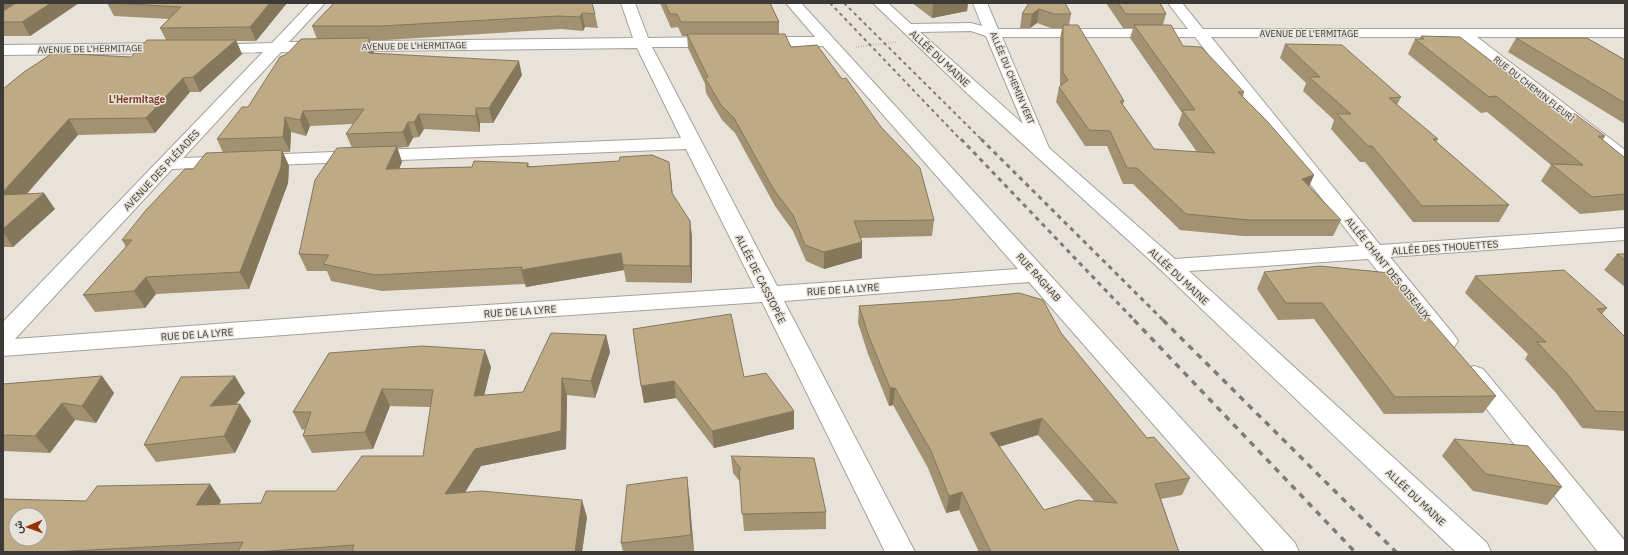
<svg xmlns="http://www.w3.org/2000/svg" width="1628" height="555" font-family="'IBM Plex Sans',Vazirmatn,sans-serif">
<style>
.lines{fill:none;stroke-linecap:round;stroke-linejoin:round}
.minor-casing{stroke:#a5a199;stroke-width:2}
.minor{fill:#fff;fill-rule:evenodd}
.rail-far2{stroke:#7f7c77;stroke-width:2;stroke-dasharray:3.5 3.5;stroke-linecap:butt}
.rail-far1{stroke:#7f7c77;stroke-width:3;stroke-dasharray:4.5 4.5;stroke-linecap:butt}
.rail{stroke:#7f7c77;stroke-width:3.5;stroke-dasharray:6 6;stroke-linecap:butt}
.path-bridge{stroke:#a5a29b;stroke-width:2;stroke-dasharray:0.5 2;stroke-linecap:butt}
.wall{fill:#a39272;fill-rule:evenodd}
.shaded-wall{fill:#85775c}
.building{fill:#beaa84;stroke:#85775c;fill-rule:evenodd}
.labels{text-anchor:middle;stroke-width:3;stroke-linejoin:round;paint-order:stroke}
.far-street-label{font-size:9px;fill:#3c3a37;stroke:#e7e3da}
.street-label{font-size:10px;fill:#3c3a37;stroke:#e7e3da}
.far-quarter-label{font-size:10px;font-weight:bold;fill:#85412b;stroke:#e7e3da}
</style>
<rect width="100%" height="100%" fill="#e7e3da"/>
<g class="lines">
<defs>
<g id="minor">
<path d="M310,3h15l-36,39 344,-4 -12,-35h14l13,35 70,-1 5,2 3,3 -3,3 -5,2h-66l125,239 241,-17 -195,-223 -65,1 -5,-2 -3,-3 3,-3 5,-2h57l-29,-34h15l494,540 4,9h-34l-236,-270 -245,19 131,251h-30l-123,-250 -384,26 -375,28v-34l260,-270 -53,1 -5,-2 -3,-3 3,-3 67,-2zM637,48l44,90 -498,20 98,-106zM686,149l69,139 -377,24 -363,27 157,-170z"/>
<path d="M873,3h15l23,21 60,-1 11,3 -9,-23h14l11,26h190l-20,-26h14l21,26h422v8h-148l148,113v15l-7,-2 -160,-126h-247l169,208 245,-17v12l-235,17 64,78 4,6 -4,6 -8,2 -8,-2 -70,-88 -179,12 298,272 4,9h-35l-294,-281 -194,-177zM971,31l15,5 37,88 -103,-92zM1002,37h193l164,209 -184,13 -126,-111z"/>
<polygon points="168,43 173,45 176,48 173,51 168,53 3,55 3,45"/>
<polygon points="1474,366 1483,369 1625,541 1625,552 1598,552 1465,381 1462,375 1465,369"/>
</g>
</defs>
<use href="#minor" class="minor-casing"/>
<use href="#minor" class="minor"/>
<g class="rail-far2">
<polyline points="830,3 961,140"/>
<polyline points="844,3 982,140"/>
</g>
<g class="rail-far1">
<polyline points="961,139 1135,321"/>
<polyline points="981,139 1164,321"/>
</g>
<g class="rail">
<polyline points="1134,320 1355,552"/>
<polyline points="1163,320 1396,552"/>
</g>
<polyline class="path-bridge" points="856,47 896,42"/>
</g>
<g class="wall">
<polygon points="3,3 79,3 30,36 3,36"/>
<polygon points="107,3 287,3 256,41 236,41 242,54 200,92 190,92 155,133 78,135 27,194 55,209 13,247 3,247 3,89 131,57 166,40 160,28 169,19 114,16"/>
<polygon points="334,3 595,14 598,28 585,27 583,31 561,29 386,40 369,40 374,53 522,75 493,123 480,123 480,132 424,129 419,137 413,138 408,147 397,148 402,162 399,169 472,167 528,163 529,166 671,178 672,194 690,221 692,237 692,283 626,282 624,270 526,287 525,284 382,291 331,281 327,271 307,271 299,254 352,148 346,134 353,124 310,126 306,136 291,132 290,152 283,152 289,166 288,183 249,289 156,294 145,308 95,312 83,295 126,247 122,240 193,169 223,153 217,139 248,107 287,54 317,39 312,26"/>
<polygon points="660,3 770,3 779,22 779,34 791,47 934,220 932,236 861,238 862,258 824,269 806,261 793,231 775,206 735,133 722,120 706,93 705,84 688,48 687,36 682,36 678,27 671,28"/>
<polygon points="912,3 968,3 967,11 932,18"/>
<polygon points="1029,3 1067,3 1065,4 1071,14 1069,25 1124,101 1123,105 1154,149 1197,152 1178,125 1182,113 1130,38 1133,28 1123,28 1106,3 1160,3 1166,14 1163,25 1183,46 1244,92 1243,97 1314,175 1309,186 1341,220 1333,236 1243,236 1180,230 1133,184 1123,184 1107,146 1085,146 1056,102 1059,87 1060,86 1060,38 1062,28 1051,28 1037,23 1030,28 1020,28 1022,14"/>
<polygon points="1421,36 1560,114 1605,136 1603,140 1625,158 1625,210 1580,214 1541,181 1551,165 1487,112 1481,113 1408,54 1415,39 1420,39"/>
<polygon points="1516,38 1625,60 1625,124 1508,52"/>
<polygon points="1285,44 1401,97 1397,105 1438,139 1436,142 1509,205 1499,222 1413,222 1365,162 1360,162 1331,129 1334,120 1303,91 1306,83 1280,58"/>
<polygon points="1617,254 1625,254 1625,287 1604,270"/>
<polygon points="1264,272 1415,300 1414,302 1496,396 1483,413 1384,414 1314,319 1278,320 1257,289"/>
<polygon points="1475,276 1607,308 1602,314 1625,337 1625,431 1582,428 1556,393 1525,359 1528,354 1465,293"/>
<path d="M859,306l202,27 86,105 43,40 -8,17 -21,4 18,53h-200l-20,-42 -13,3 -18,-45 -35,-63 -4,1 -21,-52 -10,-31zM1038,435l57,67 -51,8 -45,-63z"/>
<polygon points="633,329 794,429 714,448 676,398 644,403"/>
<polygon points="606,335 610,352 595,398 567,395 566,449 481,466 465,493 587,517 582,552 3,552 86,501 210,484 221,501 219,505 261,503 336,491 423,456 431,407 390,406 373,449 312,453 303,436 305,429 302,430 293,412 329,353 491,367 484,395 523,392"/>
<polygon points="102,376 114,393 96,423 75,420 50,453 3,451 3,384"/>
<polygon points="245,393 236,404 240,404 251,421 235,453 156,462 144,445"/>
<polygon points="1454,439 1562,487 1547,505 1473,491 1442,456"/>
<polygon points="731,456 826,512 826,529 744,531 740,482 733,473"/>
<polygon points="689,494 694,552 623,552 621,543"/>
</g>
<g class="shaded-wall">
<polygon points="3,3 19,3 3,14"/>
<polygon points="51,3 79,3 30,36 22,22"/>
<polygon points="270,3 287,3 256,41 250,27"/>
<polygon points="940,3 968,3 967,11 932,18 933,4"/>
<polygon points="1039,9 1037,23 1030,28 1032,14"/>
<polygon points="582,13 585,27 583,31 580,17"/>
<polygon points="369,38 374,52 374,67 369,53"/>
<polygon points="236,40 242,54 200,92 193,77"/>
<polygon points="519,61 522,75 493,123 489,108"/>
<polygon points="183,78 190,92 155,133 146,118"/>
<polygon points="476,108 480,123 480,132 476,116"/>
<polygon points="303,111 310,126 306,136 300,120"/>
<polygon points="419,114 424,129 419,137 414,122"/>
<polygon points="285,117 291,132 290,152 283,137"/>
<polygon points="69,119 78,135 11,211 3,199 3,192"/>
<polygon points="408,122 413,138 408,147 403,132"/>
<polygon points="397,146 402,162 392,185 386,169"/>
<polygon points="282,150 289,166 288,183 249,289 240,272"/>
<polygon points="669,162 671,178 674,209 672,193"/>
<polygon points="1314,175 1307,191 1302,179"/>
<polygon points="44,193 55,209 13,247 3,232 3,229"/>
<polygon points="690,221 692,237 692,283 690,266"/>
<polygon points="862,242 862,258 824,269 824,252"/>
<polygon points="621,253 624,270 526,287 521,270"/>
<polygon points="146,277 156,294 145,308 134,291"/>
<polygon points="606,335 610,352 595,398 591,381"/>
<polygon points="485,350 491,367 480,413 474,396"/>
<polygon points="102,376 114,393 96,423 82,406"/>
<polygon points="235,376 245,393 221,423 210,406"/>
<polygon points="562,378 567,395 566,449 481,466 453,511 445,494 475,449"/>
<polygon points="674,381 676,398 644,403 641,386"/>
<polygon points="890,388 895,388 893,405 889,406"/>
<polygon points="382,389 390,406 373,449 365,432"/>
<polygon points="62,403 75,420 50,453 35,436"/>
<polygon points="240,404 251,421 235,453 224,436"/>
<polygon points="794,411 794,429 714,448 712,431"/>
<polygon points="1042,418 1038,435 987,450 990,433"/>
<polygon points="687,477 689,494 694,552 691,535"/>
<polygon points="210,484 221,501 208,522 196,505"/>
<polygon points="962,492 959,510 946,513 949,496"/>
<polygon points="582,500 587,517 582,552 575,552"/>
</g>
<g class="building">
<polygon points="16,3 51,3 22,22 3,22 3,11"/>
<polygon points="111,3 270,3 250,27 160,28 181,7"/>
<polygon points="334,3 592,3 595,14 582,13 580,17 559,16 381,26 312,26"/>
<polygon points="665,3 770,3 779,22 681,22 677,14 670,14"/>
<polygon points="931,3 940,3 933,4"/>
<polygon points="1029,3 1065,3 1071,14 1054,14 1039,9 1032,14 1022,14"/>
<polygon points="1118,3 1160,3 1166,14 1126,14"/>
<polygon points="1063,25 1078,25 1124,101 1120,101 1154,149 1215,153 1182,110 1195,110 1134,25 1171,25 1183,46 1201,47 1244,92 1238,92 1267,121 1314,175 1302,179 1341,220 1249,220 1186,214 1137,168 1127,168 1110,131 1089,130 1059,87 1068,80 1063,72"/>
<polygon points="687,34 785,34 791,47 817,45 842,79 846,78 881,127 920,168 934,220 854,221 862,242 824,252 805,245 793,215 774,190 734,118 721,105 705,78 708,77"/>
<polygon points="1421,36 1460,37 1560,114 1575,114 1605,136 1598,136 1625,158 1625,194 1592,197 1551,164 1583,165 1496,96 1489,97 1415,39 1424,39"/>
<polygon points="369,38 369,53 519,61 489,108 476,108 476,116 419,114 414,122 408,122 403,132 346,134 364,109 303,111 300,120 285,117 283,137 217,139 242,107 248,107 280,57 287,54 301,39"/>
<polygon points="1516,38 1587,38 1625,60 1625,103"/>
<polygon points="147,40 236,40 193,77 183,78 146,118 69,119 3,192 3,89 24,72 53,53 131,57"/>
<polygon points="1285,44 1342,45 1401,97 1389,98 1438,139 1433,139 1509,205 1422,206 1372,146 1368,146 1337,114 1351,114 1309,77 1320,77"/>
<polygon points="397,146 386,169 472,167 474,161 528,163 527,167 619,161 620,157 652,155 669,162 672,193 690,221 690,266 623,265 621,253 521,270 522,267 375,275 323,264 329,255 299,254 315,180 337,148"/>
<polygon points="282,150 281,167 240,272 146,277 134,291 83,295 132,240 122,240 146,210 185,169 193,169 206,153"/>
<polygon points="44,193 3,229 3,195"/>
<polygon points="1617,254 1625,254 1625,260"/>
<polygon points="1320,266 1390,273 1415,300 1413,300 1496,396 1395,397 1322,303 1286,303 1264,272"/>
<polygon points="1564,270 1607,308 1597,309 1625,337 1625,412 1596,411 1569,376 1537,342 1546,342 1475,276"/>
<path d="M1019,293l24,7 18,33 86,105 7,-1 36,41 -35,6 24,68h-188l-29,-60 -13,4 -18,-45 -36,-63h-5l-21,-51 -10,-31 91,-6zM1042,418l75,85 -39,-3 -34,10 -54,-77z"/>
<polygon points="731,314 744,377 766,373 794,411 712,431 674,381 641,386 633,329"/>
<path d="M551,333l55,2 -15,46 -29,-3 -1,53 -86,18 -30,45 36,-3 101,9 -7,52h-213l-10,-1 2,-6 -98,7h-18l5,-10 -191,10h-49v-53l83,2 11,-15 113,-2 -14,21 65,-2 5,-12h70l26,-35h61l10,-66 -51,-1 -17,43 -62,4 8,-24h-18l36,-59 93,-7 63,4 -11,46 49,-4zM16,515h24v24h-24z"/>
<polygon points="102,376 82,406 62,403 35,436 3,435 3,384"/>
<polygon points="235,376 210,406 240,404 224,436 144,445 181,377"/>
<polygon points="1454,439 1528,446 1562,487 1486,474"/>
<polygon points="731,456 814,458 826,512 742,514 739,470 741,469"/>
<polygon points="687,477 691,535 621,543 627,485"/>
</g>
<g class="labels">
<g class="far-street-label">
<text x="1309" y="37">AVENUE DE L'ERMITAGE</text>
<text transform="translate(414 46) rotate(-1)" y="3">AVENUE DE L'HERMITAGE</text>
<text transform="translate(90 49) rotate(-1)" y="3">AVENUE DE L'HERMITAGE</text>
<text transform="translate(1012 78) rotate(67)" y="3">ALLÉE DU CHEMIN VERT</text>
<text transform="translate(1534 89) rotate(38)" y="3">RUE DU CHEMIN FLEURI</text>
</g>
<g class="street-label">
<text transform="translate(940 58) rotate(43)" y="4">ALLÉE DU MAINE</text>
<text transform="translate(161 170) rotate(-47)" y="4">AVENUE DES PLÉIADES</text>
<text transform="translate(1445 247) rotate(-4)" y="4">ALLÉE DES THOUETTES</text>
<text transform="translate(1388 268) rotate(51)" y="4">ALLÉE CHANT DES OISEAUX</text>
<text transform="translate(1179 276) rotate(43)" y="4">ALLÉE DU MAINE</text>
<text transform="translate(1039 277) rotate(48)" y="4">RUE RAGHAB</text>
<text transform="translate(761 279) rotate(63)" y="4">ALLÉE DE CASSIOPÉE</text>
<text transform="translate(843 289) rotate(-4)" y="4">RUE DE LA LYRE</text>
<text transform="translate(520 311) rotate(-4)" y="4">RUE DE LA LYRE</text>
<text transform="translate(197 334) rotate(-4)" y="4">RUE DE LA LYRE</text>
<text transform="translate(1416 497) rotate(43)" y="4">ALLÉE DU MAINE</text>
</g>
<g class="far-quarter-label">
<text x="137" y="103">L'Hermitage</text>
</g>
</g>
<rect width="1628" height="555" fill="none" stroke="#3c3a37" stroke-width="8"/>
<g transform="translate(28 527) rotate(268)"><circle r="19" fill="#e7e3da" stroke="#a39f99"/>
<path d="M0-3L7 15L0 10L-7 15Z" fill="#963105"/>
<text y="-6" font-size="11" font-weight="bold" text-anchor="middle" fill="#3c3a37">ش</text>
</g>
</svg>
